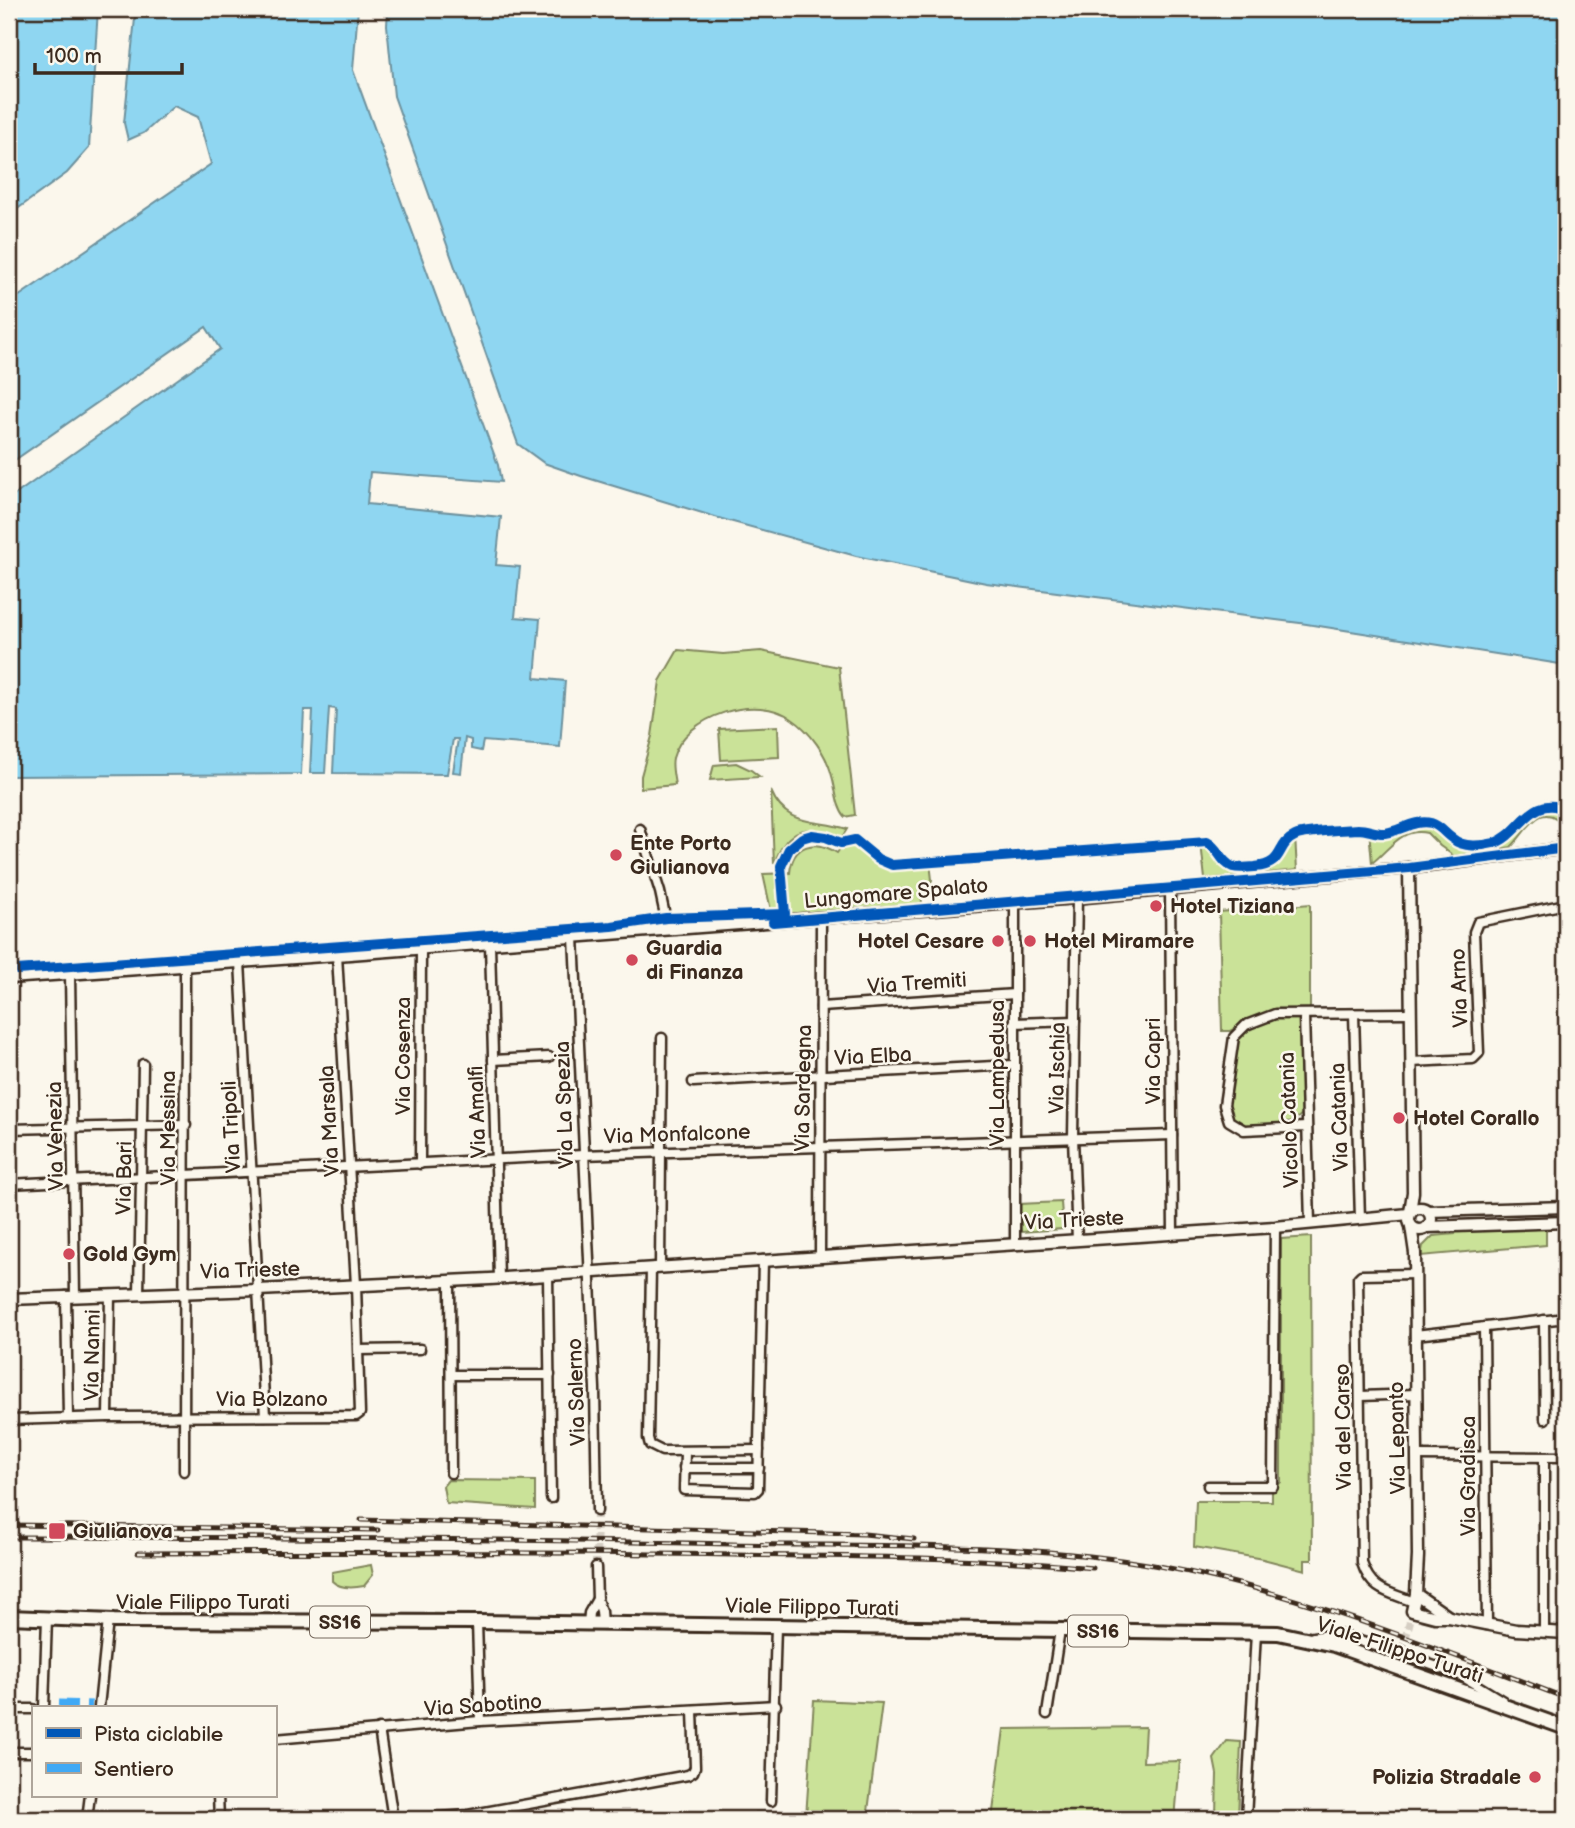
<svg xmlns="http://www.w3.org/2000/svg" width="1575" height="1828" font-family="'Balsamiq Sans',sans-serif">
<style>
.green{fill:#cae298;stroke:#82865b;stroke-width:2}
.water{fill:#8fd6f1;stroke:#6d919d;stroke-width:2}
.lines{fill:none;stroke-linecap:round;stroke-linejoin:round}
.minor-tunnel{stroke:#d5cec3;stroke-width:8;stroke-dasharray:8 4;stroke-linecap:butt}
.minor-casing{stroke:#3b2a1e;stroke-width:13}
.tertiary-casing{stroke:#3b2a1e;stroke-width:15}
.primary-casing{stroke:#3b2a1e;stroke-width:18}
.minor{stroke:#fbf7ec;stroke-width:8}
.tertiary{stroke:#fbf7ec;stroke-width:10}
.primary{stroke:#fbf7ec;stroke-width:12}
.rail-casing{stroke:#3b2a1e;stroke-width:5}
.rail{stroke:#fbf7ec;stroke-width:2.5;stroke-dasharray:8;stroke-linecap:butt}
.quiet{stroke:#3fa9f5;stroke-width:9;stroke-dasharray:18 9;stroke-linecap:butt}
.cycleway-casing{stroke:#fbf7ec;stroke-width:15}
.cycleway{stroke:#0057b8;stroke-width:10}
.poi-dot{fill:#d1495b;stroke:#fbf7ec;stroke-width:2.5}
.labels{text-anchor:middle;stroke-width:5;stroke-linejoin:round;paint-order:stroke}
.shield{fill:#fbf7ec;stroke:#75685c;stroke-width:2}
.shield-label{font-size:19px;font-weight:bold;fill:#3b2a1e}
.poi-label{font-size:21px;font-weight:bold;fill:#3b2a1e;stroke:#fbf7ec;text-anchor:start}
.street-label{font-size:21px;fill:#3b2a1e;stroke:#fbf7ec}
</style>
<rect width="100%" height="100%" fill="#fbf7ec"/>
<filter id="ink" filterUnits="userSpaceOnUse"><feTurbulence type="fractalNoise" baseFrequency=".0143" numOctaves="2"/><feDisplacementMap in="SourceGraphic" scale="14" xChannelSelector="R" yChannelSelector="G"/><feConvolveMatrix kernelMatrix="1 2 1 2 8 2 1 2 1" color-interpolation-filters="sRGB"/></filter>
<g filter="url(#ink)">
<g class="green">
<path d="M678,650l45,4 38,-3 78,16 16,148 -10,2c-9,-11 -9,-28 -13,-41 -5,-21 -22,-45 -40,-57 -35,-26 -107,-4 -119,39 -2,8 1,19 2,27l-34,3v-12l11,-40 8,-55z"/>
<polygon points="778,726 779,757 721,760 719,729"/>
<polygon points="736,763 751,770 760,777 710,780 714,765"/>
<path d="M771,791c15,36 43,28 76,38l-5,8c-34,-15 -55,-10 -68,27z"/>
<path d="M1554,806l12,4v18c-25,-33 -40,5 -55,19l-28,5 -1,-8 22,-5 26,-26z"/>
<path d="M1416,823c28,-1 32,21 59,22l1,8 -22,3 -14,-10 -13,-13c-26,-6 -37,16 -55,30l-3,-33 18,2z"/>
<polygon points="1295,836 1297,870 1205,879 1201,843 1213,845 1225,862 1231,866 1238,868 1268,866 1275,860"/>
<path d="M852,840l25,19 14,6 39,-3 2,18 -4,7 -7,3 1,14 -150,11 -9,-41 27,-1c2,-28 25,-35 47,-20l8,-11z"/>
<polygon points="1310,904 1310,1010 1268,1011 1230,1031 1222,1031 1219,912"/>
<path d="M1283,1016l16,2 4,95 -10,9 -47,4c-10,-3 -15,-8 -18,-18l8,-70 29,-17z"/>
<polygon points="1061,1202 1063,1229 1021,1232 1019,1204"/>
<polygon points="1546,1227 1546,1245 1421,1256 1423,1246 1433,1236 1455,1234 1456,1230"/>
<polygon points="1311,1237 1312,1560 1305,1560 1305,1570 1263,1559 1194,1547 1196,1501 1272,1501 1272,1490 1281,1482 1281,1239"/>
<polygon points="448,1480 535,1481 535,1509 446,1503 443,1486"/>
<path d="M371,1565l2,10 -9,11c-10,2 -24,3 -32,-5v-9z"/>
<polygon points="814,1700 882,1703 867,1819 755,1819 756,1812 806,1817"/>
<polygon points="1145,1727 1143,1762 1180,1761 1175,1819 992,1819 1004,1729"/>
<polygon points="1227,1741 1241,1742 1238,1819 1190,1819 1193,1817 1216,1815 1217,1774 1214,1759"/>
<rect x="1293" y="1815" width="71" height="4"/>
</g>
<g class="water">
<polygon points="9,9 98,9 89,148 67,173 9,215"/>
<polygon points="136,9 358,9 353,70 498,465 501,482 370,472 367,504 501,517 496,565 520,567 515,617 540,619 535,678 565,681 560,747 483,741 481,751 471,749 471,740 465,738 461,773 453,772 458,739 453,739 447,774 333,773 336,709 329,708 325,773 310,773 313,710 304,710 301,774 9,776 9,499 220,349 206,327 9,464 9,303 211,164 198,117 174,106 144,133 128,140 124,123"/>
<polygon points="388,9 1566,9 1566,665 1300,623 986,583 856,556 722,519 581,476 544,463 518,444 394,96 387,25"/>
</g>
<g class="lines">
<g class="minor-tunnel">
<polyline points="596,1567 597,1511"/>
<polyline points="1402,1651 1410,1621"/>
</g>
<defs>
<g id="minor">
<polyline points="640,829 660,892 668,929"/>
<polyline points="1564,848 1566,877"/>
<polyline points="1170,889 1173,1233"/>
<polyline points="1015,902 1015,1243"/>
<polyline points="574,937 595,1388 597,1511"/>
<polyline points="490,944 499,1278"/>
<polyline points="240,962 265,1416"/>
<polyline points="70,975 75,1296"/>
<polyline points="821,1007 1015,994"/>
<polyline points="1354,1014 1360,1219"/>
<polyline points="1304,1015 1310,1223"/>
<polyline points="1014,1023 1075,1021"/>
<polyline points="493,1060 549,1057"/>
<polyline points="1411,1062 1473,1059 1479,1053 1474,932 1478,922 1566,904"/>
<polyline points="693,1082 1013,1065"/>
<polyline points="1306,1127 1244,1130 1229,1121 1224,1105 1234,1037 1246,1025 1275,1014 1410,1013"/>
<polyline points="9,1129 186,1125"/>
<polyline points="420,1164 421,948"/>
<polyline points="9,1184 583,1155 1172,1135"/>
<polyline points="1077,1240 1073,1137 1077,897"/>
<polyline points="820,1257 821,918"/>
<polyline points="660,1267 662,1038"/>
<polyline points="651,1268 648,1438 650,1445 662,1451 759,1450"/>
<polyline points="548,1275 551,1498"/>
<polyline points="450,1281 451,1473"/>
<polyline points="139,1294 143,1064"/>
<polyline points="66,1296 68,1418"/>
<polyline points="1544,1320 1545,1419"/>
<polyline points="1484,1327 1487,1625"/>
<polyline points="1415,1335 1566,1318"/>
<polyline points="359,1350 420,1349"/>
<polyline points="451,1375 550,1375"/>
<polyline points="1361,1396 1416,1394"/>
<polyline points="108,1417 110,1295"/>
<polyline points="9,1420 108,1417 356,1416 360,1413 356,1285 337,955"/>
<polyline points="685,1452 684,1490 755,1492 758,1489 763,1260"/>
<polyline points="1417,1456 1566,1457"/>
<polyline points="684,1468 759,1468"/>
<polyline points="184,1471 185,965"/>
<polyline points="1208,1486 1273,1486 1275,1227"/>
<polyline points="596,1567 597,1599 601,1611 602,1624"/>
<path d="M1414,1602c-26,-10 -43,-11 -52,-39l-4,-285 3,-3 54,-1"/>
<polyline points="477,1622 480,1721"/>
<polyline points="588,1624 589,1613 597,1599"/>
<polyline points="1544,1632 1544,1457"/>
<polyline points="1313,1637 1337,1634 1401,1654"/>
<polyline points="1402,1651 1401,1654 1460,1675 1503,1701"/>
<polyline points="44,1707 47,1618"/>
<polyline points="99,1707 108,1620"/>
<polyline points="9,1709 33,1709"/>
<polyline points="1047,1714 1060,1630"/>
<polyline points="379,1729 393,1819"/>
<polyline points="275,1739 480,1721 776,1705"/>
<polyline points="9,1752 33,1752"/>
<polyline points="218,1795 219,1819"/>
<polyline points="771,1801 776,1626"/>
<polyline points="87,1819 90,1795"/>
<polyline points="414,1819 468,1815 688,1775 693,1772 695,1767 693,1711"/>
<polyline points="1246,1819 1256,1632"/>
</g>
<g id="tertiary">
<polyline points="1409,868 1413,1192 1410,1212"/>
<polyline points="9,978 337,955 1064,899 1429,866 1566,848"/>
<circle cx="1420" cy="1219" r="11"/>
<polyline points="1428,1211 1566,1207"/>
<polyline points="1411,1226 1415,1253 1418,1556 1416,1594 1412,1611 1435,1617 1449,1617 1516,1630 1566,1633"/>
<polyline points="1427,1227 1566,1222"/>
<polyline points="9,1299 258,1290 490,1279 1275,1227 1409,1214"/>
<polyline points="1416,1594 1449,1617"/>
</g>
<polyline id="primary" points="9,1617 114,1621 477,1622 1278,1633 1334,1645 1566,1728"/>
</defs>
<use href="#minor" class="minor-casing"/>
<use href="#tertiary" class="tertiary-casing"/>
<use href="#primary" class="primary-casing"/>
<use href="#minor" class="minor"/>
<use href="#tertiary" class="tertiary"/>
<use href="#primary" class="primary"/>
<defs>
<g id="rail">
<polyline points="361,1520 864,1534 914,1539"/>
<polyline points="9,1525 378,1530"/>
<path d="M9,1537c240,0 482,2 722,7 143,3 287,-3 428,22 141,26 274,82 407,132"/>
<path d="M138,1553c199,-1 397,-1 596,2 120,2 240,1 359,13"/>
</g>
</defs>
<use href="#rail" class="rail-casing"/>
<use href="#rail" class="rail"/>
<polyline class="quiet" points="59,1704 92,1705"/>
<defs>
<g id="cycleway">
<polyline points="773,922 1409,868 1566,848"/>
<path d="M9,967l8,3 595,-44 54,-8 119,-4 -4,-48 8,-17 13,-11 10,-3 14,2 15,6 14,-3 23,19 14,6 315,-23c12,6 13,20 26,25 7,2 15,0 22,0 31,-3 20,-22 40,-31 11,-5 49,-6 63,-7 10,0 18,5 27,4 15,-2 30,-14 46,-10 10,3 14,11 22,16 10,9 29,7 41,4 26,-7 37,-51 72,-33"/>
</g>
</defs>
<use href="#cycleway" class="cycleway-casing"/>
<use href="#cycleway" class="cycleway"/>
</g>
</g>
<g class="poi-dot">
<circle cx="616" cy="855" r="7"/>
<circle cx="1156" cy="906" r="7"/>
<circle cx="998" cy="941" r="7"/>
<circle cx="1030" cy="941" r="7"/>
<circle cx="632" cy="960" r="7"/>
<circle cx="1399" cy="1118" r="7"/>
<circle cx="69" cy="1254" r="7"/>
<rect x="48" y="1522" width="18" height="18" rx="3.5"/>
<circle cx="1535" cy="1777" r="7"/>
</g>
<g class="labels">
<g class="shield">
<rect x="310" y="1606.5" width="60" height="31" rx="5"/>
<rect x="1068" y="1615.5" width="60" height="31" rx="5"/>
</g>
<g class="shield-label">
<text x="340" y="1629">SS16</text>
<text x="1098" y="1638">SS16</text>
</g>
<g class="poi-label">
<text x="630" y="850">Ente Porto<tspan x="630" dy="24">Giulianova</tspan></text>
<text x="1170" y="913">Hotel Tiziana</text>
<text x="984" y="948" text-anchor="end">Hotel Cesare</text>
<text x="1044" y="948">Hotel Miramare</text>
<text x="646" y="955">Guardia<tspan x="646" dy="24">di Finanza</tspan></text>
<text x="1413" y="1125">Hotel Corallo</text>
<text x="83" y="1261">Gold Gym</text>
<text x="73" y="1538">Giulianova</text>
<text x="1521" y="1784" text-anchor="end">Polizia Stradale</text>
</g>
<g class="street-label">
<text transform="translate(896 893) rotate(-5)" y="7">Lungomare Spalato</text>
<text transform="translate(917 983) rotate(-4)" y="7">Via Tremiti</text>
<text transform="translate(1459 988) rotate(-92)" y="7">Via Arno</text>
<text transform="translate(403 1056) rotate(-90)" y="7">Via Cosenza</text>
<text transform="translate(873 1056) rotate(-3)" y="7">Via Elba</text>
<text transform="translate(1153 1061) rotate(-90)" y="7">Via Capri</text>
<text transform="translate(1057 1068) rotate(-89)" y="7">Via Ischia</text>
<text transform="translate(997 1073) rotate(-90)" y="7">Via Lampedusa</text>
<text transform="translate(803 1088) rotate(-89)" y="7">Via Sardegna</text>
<text transform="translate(564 1105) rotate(-92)" y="7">Via La Spezia</text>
<text transform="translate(477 1112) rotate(-92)" y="7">Via Amalfi</text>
<text transform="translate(1339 1117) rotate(-92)" y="7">Via Catania</text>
<text transform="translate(1289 1120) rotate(-92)" y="7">Vicolo Catania</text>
<text transform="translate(329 1121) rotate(-93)" y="7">Via Marsala</text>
<text transform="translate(231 1127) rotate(-93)" y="7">Via Tripoli</text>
<text transform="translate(168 1128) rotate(-90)" y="7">Via Messina</text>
<text transform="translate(677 1134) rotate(-2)" y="7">Via Monfalcone</text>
<text transform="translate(55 1136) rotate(-91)" y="7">Via Venezia</text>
<text transform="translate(124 1178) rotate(-89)" y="7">Via Bari</text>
<text transform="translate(1074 1220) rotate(-3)" y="7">Via Trieste</text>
<text transform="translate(250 1270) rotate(-2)" y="7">Via Trieste</text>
<text transform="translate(92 1355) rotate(-89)" y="7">Via Nanni</text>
<text transform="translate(576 1392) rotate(-92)" y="7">Via Salerno</text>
<text x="272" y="1406">Via Bolzano</text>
<text transform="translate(1343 1427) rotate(-91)" y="7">Via del Carso</text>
<text transform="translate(1397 1438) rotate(-91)" y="7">Via Lepanto</text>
<text transform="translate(1468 1476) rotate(-90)" y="7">Via Gradisca</text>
<text x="203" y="1609">Viale Filippo Turati</text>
<text transform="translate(812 1607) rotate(1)" y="7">Viale Filippo Turati</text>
<text transform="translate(1400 1650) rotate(18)" y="7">Viale Filippo Turati</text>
<text transform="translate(483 1705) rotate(-4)" y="7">Via Sabotino</text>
</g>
</g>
<rect width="1575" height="1828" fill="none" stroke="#fbf7ec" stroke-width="35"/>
<rect x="18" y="18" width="1540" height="1793" fill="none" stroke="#3b2a1e" stroke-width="2.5" filter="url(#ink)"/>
<rect x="32" y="1706" width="245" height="91" fill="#fbf7ec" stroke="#aea59a" stroke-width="2"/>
<rect x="46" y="1728" width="35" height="10" fill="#0057b8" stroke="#aea59a" stroke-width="2"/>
<text x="94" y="1741" font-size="21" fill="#3b2a1e">Pista ciclabile</text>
<rect x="46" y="1763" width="35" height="10" fill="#3fa9f5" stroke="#aea59a" stroke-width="2"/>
<text x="94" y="1776" font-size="21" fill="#3b2a1e">Sentiero</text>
<path d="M35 63v10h147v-10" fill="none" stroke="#3b2a1e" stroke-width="3.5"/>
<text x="46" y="63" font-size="21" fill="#3b2a1e" stroke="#fbf7ec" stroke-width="5" paint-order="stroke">100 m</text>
</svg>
